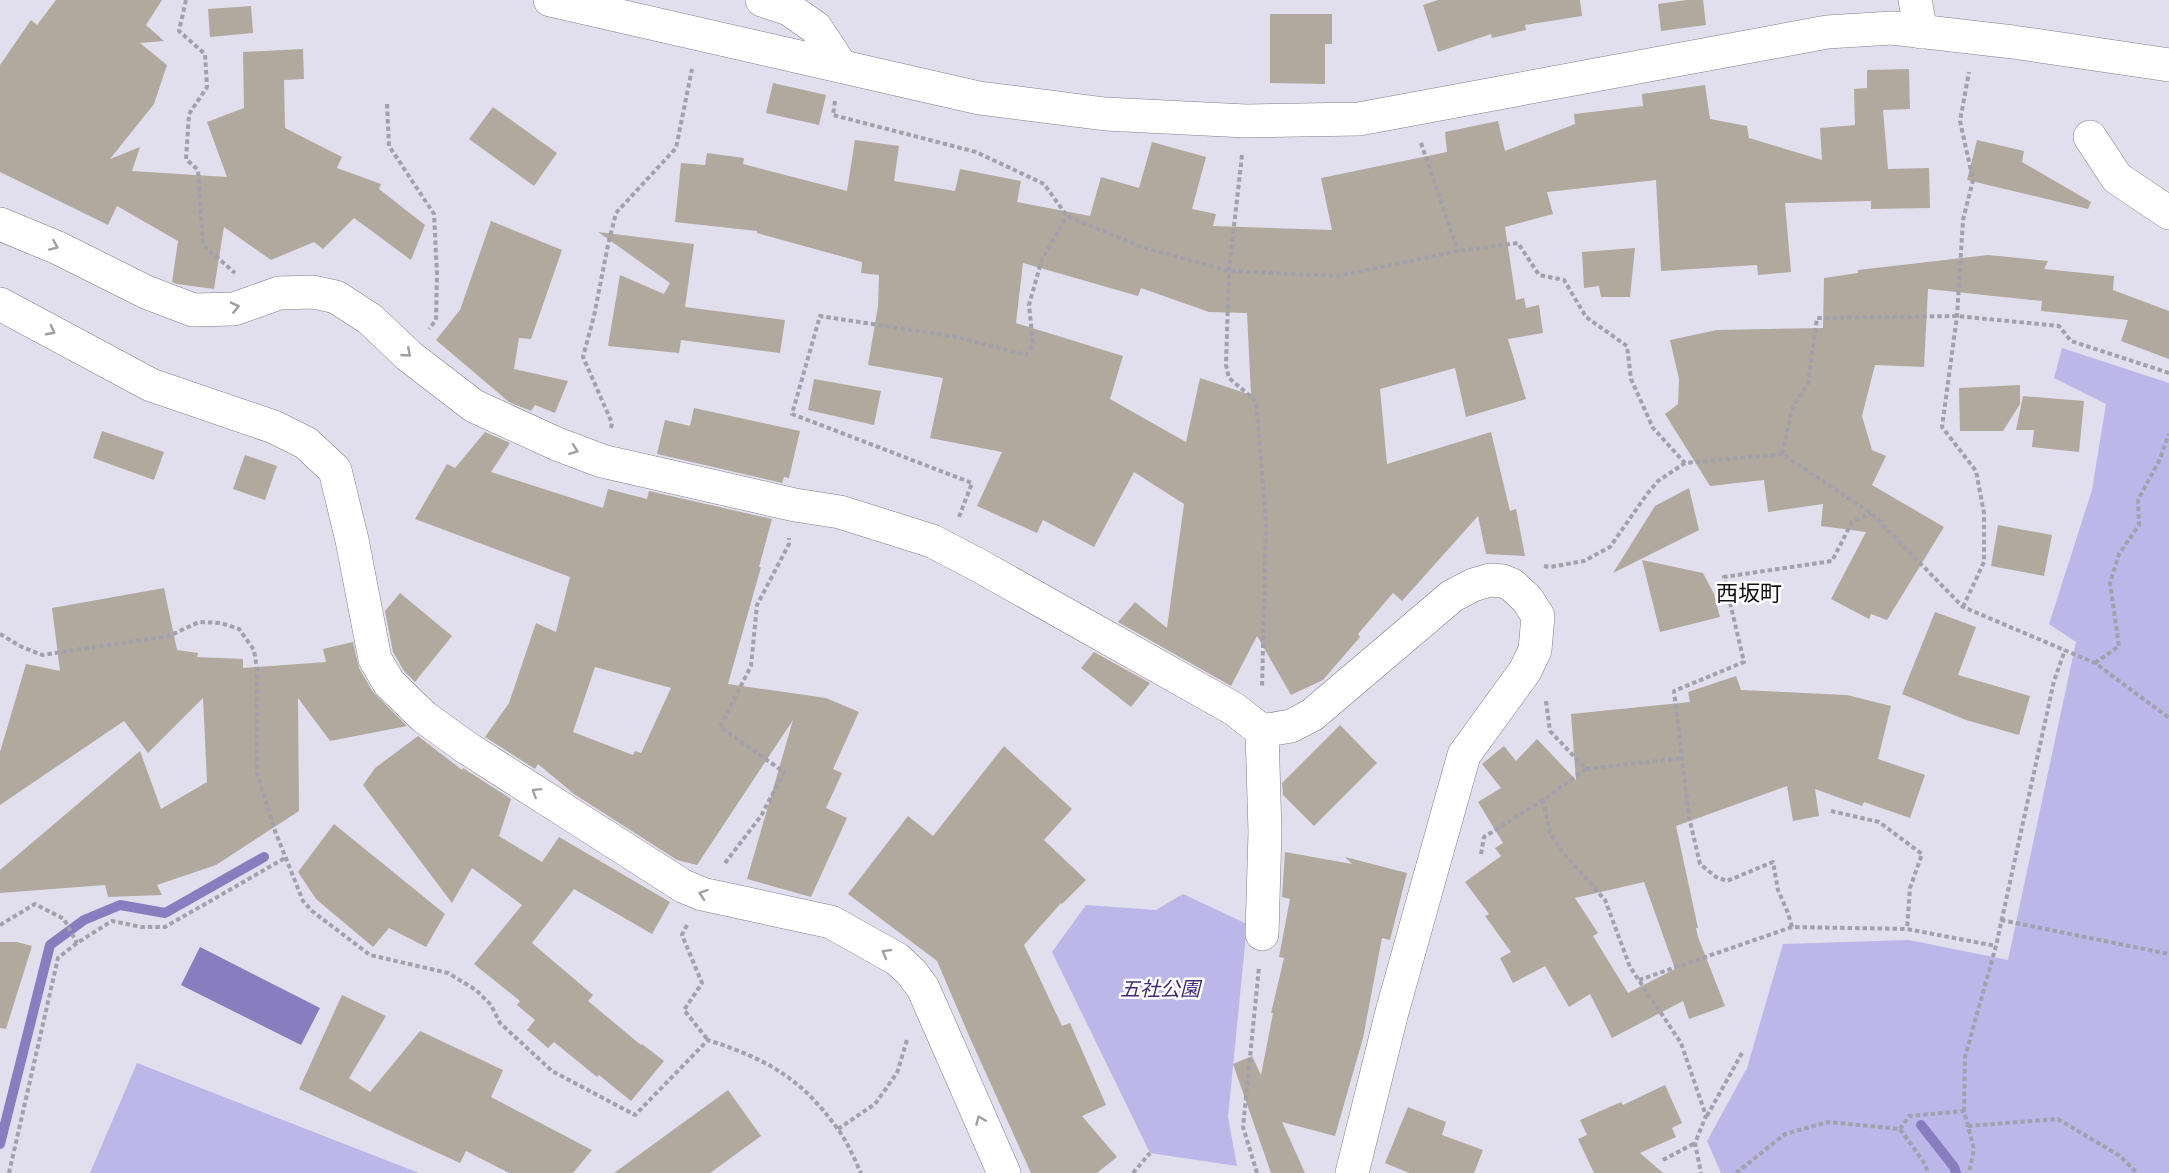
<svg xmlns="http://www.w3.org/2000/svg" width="2169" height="1173" font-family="Spectral,'Noto Sans JP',serif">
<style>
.green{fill:#bdb6e9}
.water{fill:#887dbf}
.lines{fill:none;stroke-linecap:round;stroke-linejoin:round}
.stream{stroke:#887dbf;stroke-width:10}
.building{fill:#b2a99e;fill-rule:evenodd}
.minor-casing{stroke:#7f7e8a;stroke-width:34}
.tertiary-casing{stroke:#7f7e8a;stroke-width:34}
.path{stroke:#a1a0ab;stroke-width:4;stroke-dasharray:4.5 3;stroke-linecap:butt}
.minor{stroke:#fff;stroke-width:33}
.tertiary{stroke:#fff;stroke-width:33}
.oneway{stroke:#a09fa1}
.labels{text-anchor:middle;stroke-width:5;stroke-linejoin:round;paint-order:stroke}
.park-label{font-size:20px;font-style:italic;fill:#402a79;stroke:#fff}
.quarter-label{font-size:22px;fill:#111015;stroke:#fff}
</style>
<rect width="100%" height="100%" fill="#e1dfed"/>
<g class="green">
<polygon points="2062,348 2169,383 2169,1173 1721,1173 1707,1141 1747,1068 1783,944 1909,940 2008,960 2076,642 2049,624 2092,490 2106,404 2054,378"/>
<polygon points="1183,894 1247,924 1228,1117 1237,1166 1150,1153 1052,952 1086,905 1156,910"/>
<polygon points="137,1063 419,1173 90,1173"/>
</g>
<polygon class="water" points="200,947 320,1008 301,1045 181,985"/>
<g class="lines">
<g class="stream">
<polyline points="1921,1125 1954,1167 1956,1173"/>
<polyline points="0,1144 50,945 84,920 120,905 165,913 264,857"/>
</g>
</g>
<g class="building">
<polygon points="56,0 162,0 146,25 164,41 140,43 167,65 154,104 110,159 140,147 132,171 227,177 207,122 244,108 243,52 303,49 304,79 284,80 285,128 342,157 337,168 381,184 379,189 425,225 411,260 354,218 323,249 314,242 271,260 224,227 214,289 177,284 172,282 178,241 117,206 108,225 0,172 0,65 31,20 37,25"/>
<polygon points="1438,0 1580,0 1582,16 1525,25 1526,30 1492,38 1491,34 1438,52 1423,5"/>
<polygon points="1687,0 1703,0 1706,25 1661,31 1658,4"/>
<polygon points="251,6 253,33 210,37 208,9"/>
<polygon points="1270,14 1332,14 1332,44 1325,44 1325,84 1270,83"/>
<path d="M1909,69l1,40 -27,1 5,59 41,-1 1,40 -59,1v-8l-86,2 6,69 -33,3 -1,-10 -96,6 -5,-91 -109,12 6,22 -48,13 11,73 8,-2 2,10 13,-3 4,28 -35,6 18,60 -60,18 -11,-49 -75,21 7,75 104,-32 19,79 6,-2 9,47 -39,-2 -8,-38 -76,85 -9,-8 -35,41 2,3 -37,43 -32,15 -34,-59 -26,50 -113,-64 17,-20 32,26 17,-124 -50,-32 -40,75 -51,-27 -6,13 -60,-27 25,-54 -72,-14 13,-60 -75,-13 10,-59 1,-31 -18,-2 1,-11 -105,-29v-2l-82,-9 6,-59 24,2 2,-12 37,5 -1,6 104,27 8,-51 44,6 -5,35 61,10 5,-22 61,12 -4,21 73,14 11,-39 38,11 13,-46 54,15 -14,52 24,5 -3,12 119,4 -11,-52 126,-26 -2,-20 53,-11 7,30 70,-27 -1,-10 69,-8 -1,-12 63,-9 5,34 37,7 2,12 73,22 -2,-32 35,-3 -1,-36 13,-1v-18zM1023,263l115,33 3,-8 68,24 38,1 4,82 -51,-17 -14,64 -76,-43 13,-43 -107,-33z"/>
<polygon points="773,83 826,95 819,125 766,113"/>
<polygon points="493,107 557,153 534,186 469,139"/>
<polygon points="1977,140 2024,151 2022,162 2091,202 2088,209 1967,180"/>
<polygon points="491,221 562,250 531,339 519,338 514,369 568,381 555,413 535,405 531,411 509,402 436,340 460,310"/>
<polygon points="598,232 694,244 685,307 785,320 780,353 681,340 679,353 608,346 620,275 664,294 670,283"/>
<polygon points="1635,248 1630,297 1601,297 1599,286 1584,288 1582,252"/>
<polygon points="1988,255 2048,261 2044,269 2114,276 2113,290 2169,311 2169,359 2121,341 2128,320 2041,311 2042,301 1928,289 1924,367 1875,365 1862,416 1872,450 1886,456 1872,485 1944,527 1887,620 1871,614 1869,619 1831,599 1866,532 1821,526 1823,504 1768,512 1764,480 1710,486 1665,414 1678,404 1679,379 1670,340 1717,330 1823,328 1824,278 1858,273 1858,270"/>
<polygon points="814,379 881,391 874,425 808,410"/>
<polygon points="2020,385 2020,404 2003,431 1960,431 1959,388"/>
<polygon points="2023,396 2084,401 2079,452 2032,447 2034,430 2016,430"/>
<polygon points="694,408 800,431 789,478 784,477 782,483 657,454 665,420 690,426"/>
<polygon points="102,431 164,452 154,480 93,458"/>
<path d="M485,432l25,11 -19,29 112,36 5,-19 39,10 2,-8 123,28 -13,48h2l-33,117 98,14 33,14 -26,57 9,4 -16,35 21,10 -36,79 -64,-18 46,-159 -96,145 -20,-5 -103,-66 -36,-30 -3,5 -50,-32 24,-34 27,-80 20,9 14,-55 -155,-58 32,-55 8,4zM595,667l76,21 -30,65 -6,-2 -2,4 -60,-23z"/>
<polygon points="245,455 277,466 265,500 233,489"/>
<polygon points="1689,488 1699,530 1613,573 1655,506"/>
<polygon points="1998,525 2052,535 2044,576 1991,566"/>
<polygon points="1642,560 1703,573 1714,594 1720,617 1660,632"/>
<polygon points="164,588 177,650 198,653 197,657 243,659 243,668 326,662 323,649 353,642 359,668 373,692 407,726 330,741 298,698 299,811 216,865 157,885 162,895 108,897 105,885 0,893 0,870 140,751 161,809 207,782 203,698 148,753 124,721 0,805 0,752 26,664 60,671 52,608"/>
<polygon points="400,593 452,636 415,682 404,671 393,652 385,611"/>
<polygon points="1935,612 1976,627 1958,675 2030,696 2019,735 1966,720 1902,694"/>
<polygon points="1094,652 1150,683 1131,707 1081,668"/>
<path d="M1736,676l5,14 106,5 44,11 -13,53 47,16 -15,43 -46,-16 -2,4 -47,-17 4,27 -26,5 -6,-35 -111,40 22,102h-2l2,9 27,69 -36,13 -6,-18 -71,37 -22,-44 -21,13 -24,-41 -32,17 -13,-25 11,-6 -26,-36 4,-2 -24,-32 36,-26 -6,-8 8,-5 -25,-41 23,-14 -19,-24 22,-18 12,15 21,-22 39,41 -5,-66 119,-12 -2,-10zM1644,882l31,87 -47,24 -35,-57 5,-3 -23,-35z"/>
<polygon points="1340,725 1377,763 1314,826 1283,795 1282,783"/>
<polygon points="418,736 462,770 463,768 511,799 499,836 542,862 559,837 670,902 652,934 574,889 532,943 593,995 588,1001 641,1045 642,1044 664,1061 631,1101 599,1075 597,1077 554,1042 548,1048 527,1030 535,1020 517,1005 520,1001 474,964 522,905 472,868 452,903 363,785 375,768"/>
<polygon points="1004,746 1072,809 1044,840 1086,880 1062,904 1061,903 1024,945 1062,1026 1070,1023 1106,1105 1082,1116 1117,1157 1097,1173 1031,1173 970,1038 937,961 848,894 908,816 933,836"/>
<polygon points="334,824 445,914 426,947 389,928 373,947 316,899 298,872"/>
<polygon points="1285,852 1352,864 1345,857 1407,873 1390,940 1382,938 1363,1038 1335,1136 1282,1122 1305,1173 1271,1173 1233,1064 1252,1056 1261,1075 1273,1013 1271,1013 1284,958 1279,957 1290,899 1282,897"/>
<polygon points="0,942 17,942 32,946 6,1029 0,1028"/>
<polygon points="342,995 386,1016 349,1078 370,1092 420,1031 503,1070 491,1097 592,1150 573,1173 509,1173 466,1151 460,1163 299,1089"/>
<polygon points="1665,1085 1682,1123 1672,1128 1676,1137 1640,1153 1663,1173 1594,1173 1578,1139 1587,1135 1580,1120 1621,1102 1623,1105"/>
<polygon points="728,1090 761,1136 710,1173 614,1173"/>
<polygon points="1408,1107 1446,1122 1442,1135 1483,1150 1474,1173 1409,1173 1385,1163"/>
</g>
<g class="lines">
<defs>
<g id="minor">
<polyline points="762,0 789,9 816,28 841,66"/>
<polyline points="1915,0 1921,32"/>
<polyline points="2090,137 2117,178 2169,213"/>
<polyline points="0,224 58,248 146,292 193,310 234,309 279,293 313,292 336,297 370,319 409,356 474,406 557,444 602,461 795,505 840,512 932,541 978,565 1234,709 1262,731 1291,726 1312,715 1452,596 1473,585 1490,580 1503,581 1512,585 1527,599 1538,616 1535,650 1525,671 1464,755 1392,1012 1352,1173"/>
<polyline points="0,304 151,385 274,427 306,443 335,470 352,540 375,659 389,683 424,717 467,748 683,886 702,894 831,922 897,959 911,972 923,988 1004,1173"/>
<polyline points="1262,934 1265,832 1262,731"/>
</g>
<polyline id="tertiary" points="550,0 979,98 1105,114 1246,121 1359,119 1827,32 1892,28 2013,42 2169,65"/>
</defs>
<use href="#minor" class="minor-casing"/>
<use href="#tertiary" class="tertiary-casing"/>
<g class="path">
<polyline points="186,0 179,31 205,54 207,87 189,114 186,159 198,170 203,245 235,273"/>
<polyline points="835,101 833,115 976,152 1044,184 1067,216 1142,247 1229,271 1338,276 1458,251 1518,243 1539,275 1564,280 1586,317 1627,346 1631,379 1653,428 1685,463"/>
<polyline points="387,104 389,146 434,214 437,274 436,320 429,329"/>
<polyline points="1421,143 1458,251"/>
<polyline points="1242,155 1229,271 1226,365 1229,378 1256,401 1266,523 1262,688"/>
<polyline points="611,428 612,423 583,357 594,316 608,245 616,213 676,148 692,69"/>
<polyline points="1782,454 1792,409 1808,383 1817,318 1957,316 2059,326 2071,341 2169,373"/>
<polyline points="959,517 972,483 792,414 820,316 957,337 1026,355 1033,344 1029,305 1042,259 1067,216"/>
<polyline points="1544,566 1550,567 1584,561 1610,547 1647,494 1658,481 1685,463 1782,454 1871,513 1963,607 2095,663 2169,718"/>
<polyline points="1963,607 1984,562 1984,513 1976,471 1942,427 1957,316 1963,220 1973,180 1960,121 1969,72"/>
<path d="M0,634l20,12 22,9 127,-19 30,-14 22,1 18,6 15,21 3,19v104l18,58 28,70 9,10 58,44 78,18 28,17 15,15 9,18 52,48 83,44 73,-75c58,19 92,37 129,88 10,13 17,30 24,45"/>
<polyline points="2095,663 2119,646 2110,583 2119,554 2139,525 2138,500 2159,461 2169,434"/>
<polyline points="1546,701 1550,731 1586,769 1543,800 1550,833 1561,850 1605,900 1630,967 1681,1043 1706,1116 1695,1143 1701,1173"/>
<polyline points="1586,769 1683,758"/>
<polyline points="1831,811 1879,822 1922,854 1910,888 1907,929"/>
<polyline points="1481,854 1484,837 1543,800"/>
<polyline points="725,863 761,816 784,772 720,727 751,666 757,605 789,544 789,538"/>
<polyline points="2001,920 2169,954"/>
<polyline points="0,925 35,904 64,919 77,943"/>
<polyline points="687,925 682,935 702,983 684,1010 708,1040"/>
<polyline points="1792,927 1788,913 1778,890 1773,862 1727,881 1716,877 1700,864 1689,817 1674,691 1744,662 1724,577 1832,561 1852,522 1871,513"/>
<polyline points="1639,980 1792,927 1907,929 1996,946"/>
<polyline points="1964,1111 1965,1057 1996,946 2054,681 2065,650"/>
<polyline points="1707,1116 1742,1053"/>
<polyline points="1968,1126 2058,1119 2120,1156 2137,1173"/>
<polyline points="838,1129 875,1104 897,1073 907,1040"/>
<polyline points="1900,1129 1909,1116 1964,1111 1974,1149 1969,1173"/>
<polyline points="1663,1160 1695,1143"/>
<polyline points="9,1173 58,958 77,943 112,921 142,927 165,927 285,858"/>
<polyline points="1133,1173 1150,1153"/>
<polyline points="1257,1173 1243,1127 1259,967"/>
<polyline points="1736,1173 1785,1134 1828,1122 1900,1129 1925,1164 1928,1173"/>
</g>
<use href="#minor" class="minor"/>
<use href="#tertiary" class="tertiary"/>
</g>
<defs><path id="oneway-chevron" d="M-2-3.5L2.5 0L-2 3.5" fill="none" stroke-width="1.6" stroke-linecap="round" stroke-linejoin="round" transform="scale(1.5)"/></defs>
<g class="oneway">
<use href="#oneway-chevron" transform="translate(54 246) rotate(24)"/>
<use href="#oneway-chevron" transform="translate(235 307) rotate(-13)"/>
<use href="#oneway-chevron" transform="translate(51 331) rotate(28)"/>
<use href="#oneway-chevron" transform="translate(407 353) rotate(41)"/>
<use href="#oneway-chevron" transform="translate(574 450) rotate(20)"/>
<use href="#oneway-chevron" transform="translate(536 792) rotate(-148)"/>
<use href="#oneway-chevron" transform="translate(703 894) rotate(-161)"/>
<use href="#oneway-chevron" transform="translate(886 953) rotate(-150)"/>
<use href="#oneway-chevron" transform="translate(980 1120) rotate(-113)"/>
</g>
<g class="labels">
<g class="park-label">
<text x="1160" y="996">五社公園</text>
</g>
<g class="quarter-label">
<text x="1749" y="601">西坂町</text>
</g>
</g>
</svg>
